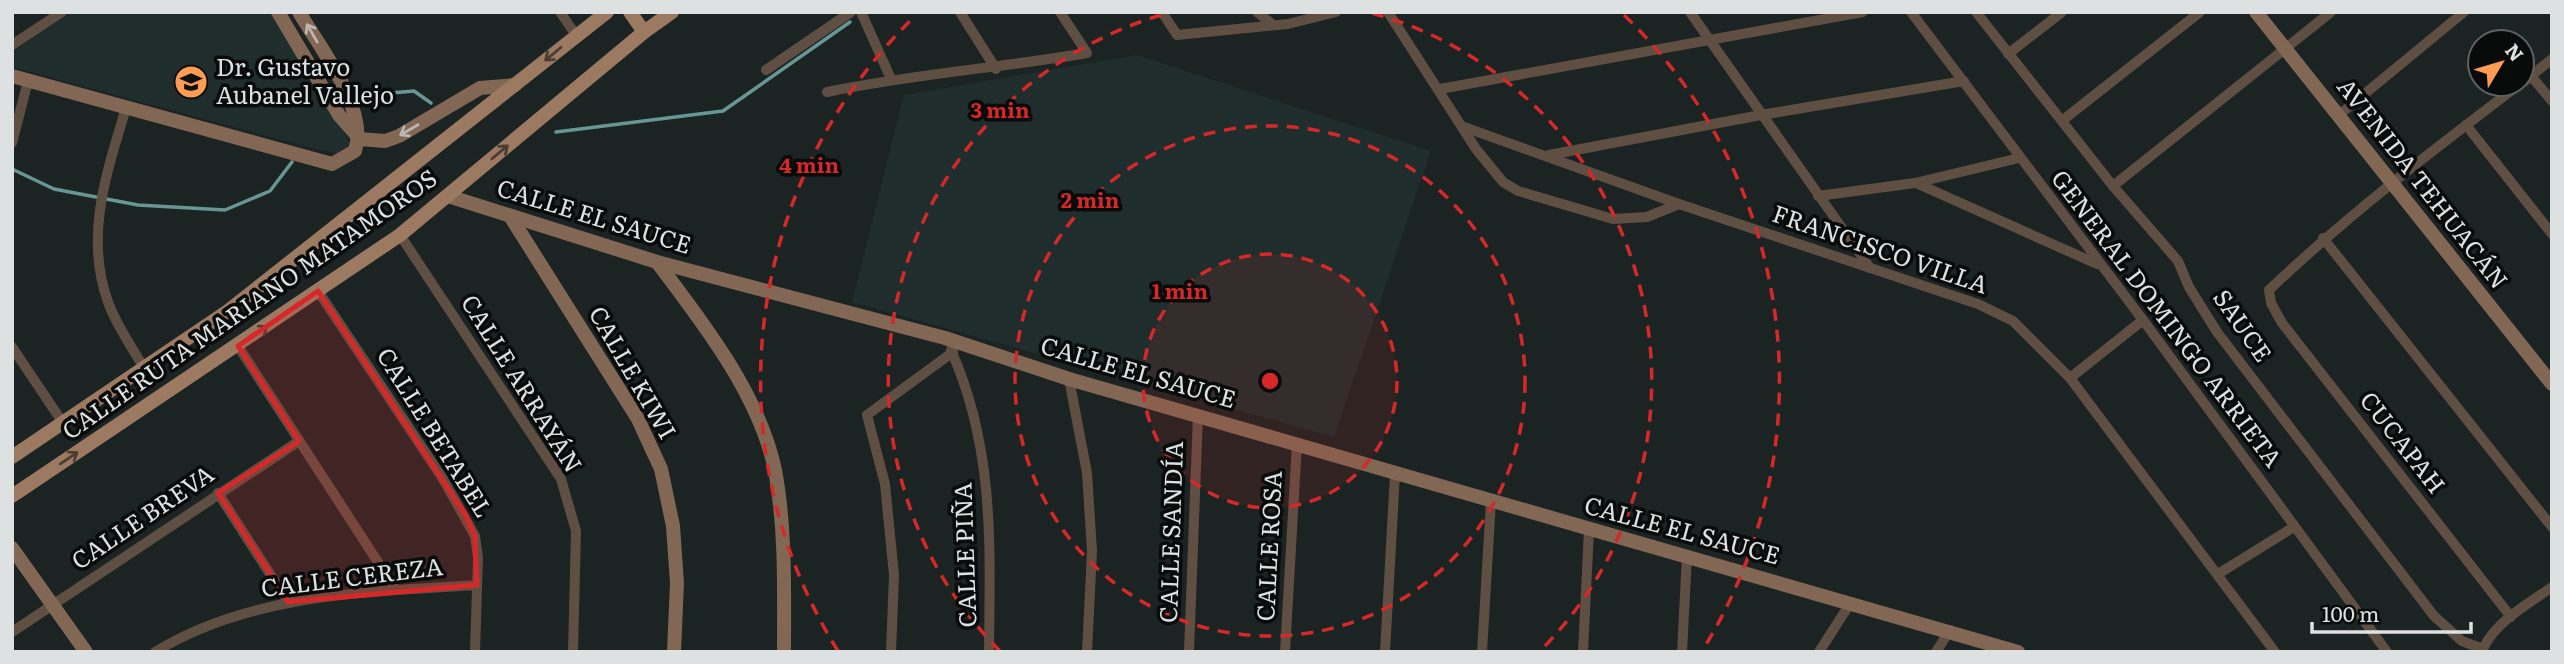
<svg xmlns="http://www.w3.org/2000/svg" width="2564" height="664" font-family="Literata,serif">
<style>
.built{fill:#1f2d2d}
.lines{fill:none;stroke-linecap:round;stroke-linejoin:round}
.stream{stroke:#689695;stroke-width:3.5}
.street{stroke:#5f4e42;stroke-width:10}
.secondary{stroke:#816754;stroke-width:14}
.primary{stroke:#9c7a62;stroke-width:14}
.oneway{stroke:#bdb6b0}
.oneway2{stroke:#4b3d32}
.marked{fill:#d62828;fill-opacity:0.2;stroke:#d62828;stroke-width:5;stroke-linejoin:round}
.ring{fill:none;stroke:#d62828;stroke-width:3.5;stroke-dasharray:12 9}
.labels{text-anchor:middle;stroke-width:7;stroke-linejoin:round;paint-order:stroke}
.poi-label{font-size:24px;fill:#dde1e1;stroke:#090b0b;text-anchor:start}
.street-label{font-size:24px;fill:#dde1e1;stroke:#090b0b}
.centre{fill:#d62828;stroke:#090b0b;stroke-width:3.5}
.ring-label{font-size:21px;text-anchor:middle;font-weight:bold;fill:#d62828;stroke:#090b0b;stroke-width:7;stroke-linejoin:round;paint-order:stroke}
</style>
<rect width="100%" height="100%" fill="#1c2323"/>
<g class="built">
<polygon points="72,12 277,12 356,153 340,154 304,146 12,67 12,52"/>
<polygon points="1137,55 1431,151 1334,437 852,302 904,95"/>
</g>
<g class="lines">
<g class="stream">
<polyline points="379,94 414,91 431,103"/>
<polyline points="556,132 723,111 850,22"/>
<polyline points="12,169 54,189 138,205 225,210 270,191 292,162"/>
</g>
<g class="street">
<polyline points="560,12 576,35"/>
<polyline points="861,12 891,79"/>
<polyline points="960,12 996,69"/>
<polyline points="1162,12 1177,35 1288,24 1336,12"/>
<polyline points="1257,12 1272,24"/>
<polyline points="1388,12 1476,149 1503,182 1518,191 1613,219 1647,217 1679,204"/>
<polyline points="1690,12 1870,268"/>
<polyline points="1911,12 2143,320 2387,652"/>
<polyline points="1976,12 2113,186 2178,261 2189,287 2217,332 2434,616 2462,641 2483,649"/>
<polyline points="12,45 62,12"/>
<polyline points="2008,54 2062,12"/>
<polyline points="766,70 851,12"/>
<polyline points="2531,76 2552,101"/>
<polyline points="2522,83 2552,59"/>
<polyline points="1440,89 1863,12"/>
<path d="M827,92c86,-18 173,-24 260,-39l-27,-41"/>
<path d="M126,108c-19,64 -42,127 -18,194 8,23 24,45 36,66"/>
<polyline points="2339,115 2464,12"/>
<polyline points="2063,120 2200,12"/>
<polyline points="2466,125 2552,234"/>
<polyline points="1464,127 1679,204 1978,304 2013,321 2070,378 2275,652"/>
<polyline points="12,143 28,81"/>
<polyline points="1549,155 1761,115 1964,81"/>
<polyline points="1916,183 2097,264"/>
<polyline points="2113,186 2331,12"/>
<polyline points="1818,196 1915,183 2019,158"/>
<polyline points="400,235 561,479 576,531 573,652"/>
<polyline points="2323,238 2552,527"/>
<polyline points="318,291 443,479 475,536 478,558 475,652"/>
<polyline points="238,346 396,590"/>
<polyline points="12,347 63,423"/>
<path d="M951,350c44,99 39,196 38,302"/>
<polyline points="2070,378 2143,320"/>
<polyline points="1069,379 1087,473 1092,551 1087,652"/>
<polyline points="218,493 288,602"/>
<polyline points="2218,574 2294,527"/>
<path d="M2511,617l-229,-294 -11,-20 -2,-13c79,-75 164,-140 251,-206"/>
<polyline points="12,632 299,441"/>
<path d="M2483,649c12,-27 45,-45 69,-62"/>
<path d="M155,652c96,-59 214,-60 322,-67"/>
<polyline points="891,652 894,575 885,484 867,415 953,352"/>
<polyline points="1189,652 1198,414"/>
<polyline points="1285,652 1297,443"/>
<polyline points="1385,652 1395,474"/>
<polyline points="1482,652 1491,501"/>
<polyline points="1583,652 1589,530"/>
<polyline points="1682,652 1687,555"/>
<polyline points="1819,652 1851,602"/>
<polyline points="1936,652 1950,630"/>
</g>
<g class="secondary">
<polyline points="278,12 339,115 359,138"/>
<polyline points="2256,12 2552,384"/>
<path d="M12,76l320,88 23,-13c14,-42 -35,-103 -56,-139"/>
<polyline points="359,139 385,141 399,136 480,88 515,85"/>
<polyline points="448,196 657,262 945,338 1069,379 2018,652"/>
<polyline points="510,216 638,419 661,469 673,526 677,583 674,652"/>
<path d="M657,262c46,61 102,132 118,208 11,59 9,122 9,182"/>
<polyline points="12,548 86,652"/>
</g>
<g class="primary">
<polyline points="630,12 644,32"/>
<polyline points="12,457 228,311 607,12"/>
<polyline points="12,496 400,235 644,32 672,12"/>
</g>
</g>
<defs><path id="oneway-shaft" d="M-6 0H5M1.5-3L5.5 0L1.5 3" fill="none" stroke-width="1.6" stroke-linecap="round" stroke-linejoin="round" transform="scale(1.75)"/></defs>
<g class="oneway">
<use href="#oneway-shaft" transform="translate(312 33) rotate(-120)"/>
<use href="#oneway-shaft" transform="translate(409 130) rotate(150)"/>
</g>
<g class="oneway2">
<use href="#oneway-shaft" transform="translate(553 54) rotate(140)"/>
<use href="#oneway-shaft" transform="translate(500 152) rotate(-40)"/>
<use href="#oneway-shaft" transform="translate(259 332) rotate(-34)"/>
<use href="#oneway-shaft" transform="translate(69 458) rotate(-34)"/>
</g>
<path class="marked" d="M318,291l147,223 10,22 2,49 -189,17 -70,-109 81,-52 -61,-95z"/>
<circle cx="1270" cy="381" r="127" fill="#d62828" fill-opacity=".12"/>
<g class="ring">
<circle cx="1270" cy="381" r="127"/>
<circle cx="1270" cy="381" r="255"/>
<path d="M1000 651A382 382 0 0 1 1168 13M1372 13A382 382 0 0 1 1540 651"/>
<path d="M838 651A509 509 0 0 1 916 15M1624 15A509 509 0 0 1 1702 651"/>
</g>
<defs>
<symbol id="school-disc" viewBox="-11 -11 22 22"><circle r="9.5" fill="#fc9d53" stroke="#090b0b"/><path d="M0-5L7-2L0 1L-7-2ZM-4 1L0 2.5L4 1V4Q0 6-4 4Z" fill="#111"/></symbol>
</defs>
<g fill-rule="evenodd">
<use href="#school-disc" x="172" y="63" width="38" height="38"/>
</g>
<g class="labels">
<g class="poi-label">
<text x="216" y="76">Dr. Gustavo<tspan x="216" dy="28">Aubanel Vallejo</tspan></text>
</g>
<g class="street-label">
<text transform="translate(2422 184) rotate(52)" y="8">AVENIDA TEHUACÁN</text>
<text transform="translate(594 217) rotate(17)" y="8">CALLE EL SAUCE</text>
<text transform="translate(1880 250) rotate(19)" y="8">FRANCISCO VILLA</text>
<text transform="translate(250 305) rotate(-35)" y="8">CALLE RUTA MARIANO MATAMOROS</text>
<text transform="translate(2166 319) rotate(53)" y="8">GENERAL DOMINGO ARRIETA</text>
<text transform="translate(2242 326) rotate(55)" y="8">SAUCE</text>
<text transform="translate(632 373) rotate(60)" y="8">CALLE KIWI</text>
<text transform="translate(1138 373) rotate(16)" y="8">CALLE EL SAUCE</text>
<text transform="translate(521 384) rotate(58)" y="8">CALLE ARRAYÁN</text>
<text transform="translate(434 433) rotate(58)" y="8">CALLE BETABEL</text>
<text transform="translate(2402 443) rotate(52)" y="8">CUCAPAH</text>
<text transform="translate(143 518) rotate(-34)" y="8">CALLE BREVA</text>
<text transform="translate(1682 531) rotate(15)" y="8">CALLE EL SAUCE</text>
<text transform="translate(1172 532) rotate(-88)" y="8">CALLE SANDÍA</text>
<text transform="translate(1270 546) rotate(-87)" y="8">CALLE ROSA</text>
<text transform="translate(966 555) rotate(-92)" y="8">CALLE PIÑA</text>
<text transform="translate(352 578) rotate(-7)" y="8">CALLE CEREZA</text>
</g>
</g>
<circle cx="1270" cy="381" r="10" class="centre"/>
<g class="ring-label">
<text x="1000" y="118">3 min</text>
<text x="809" y="173">4 min</text>
<text x="1090" y="208">2 min</text>
<text x="1180" y="299">1 min</text>
</g>
<rect width="2564" height="664" fill="none" stroke="#dde1e1" stroke-width="28"/>
<g transform="translate(2501 63) rotate(52)"><circle r="33" fill="#090b0b" stroke="#5e6161" stroke-width="2"/>
<path d="M0-5L12 26L0 18L-12 26Z" fill="#fc9d53"/>
<text y="-10" font-size="19" font-weight="bold" text-anchor="middle" fill="#dde1e1">N</text>
</g>
<path d="M2312 622v10h159v-10" fill="none" stroke="#dde1e1" stroke-width="3.5"/>
<text x="2322" y="622" font-size="21" fill="#dde1e1" stroke="#090b0b" stroke-width="5" paint-order="stroke">100 m</text>
</svg>
